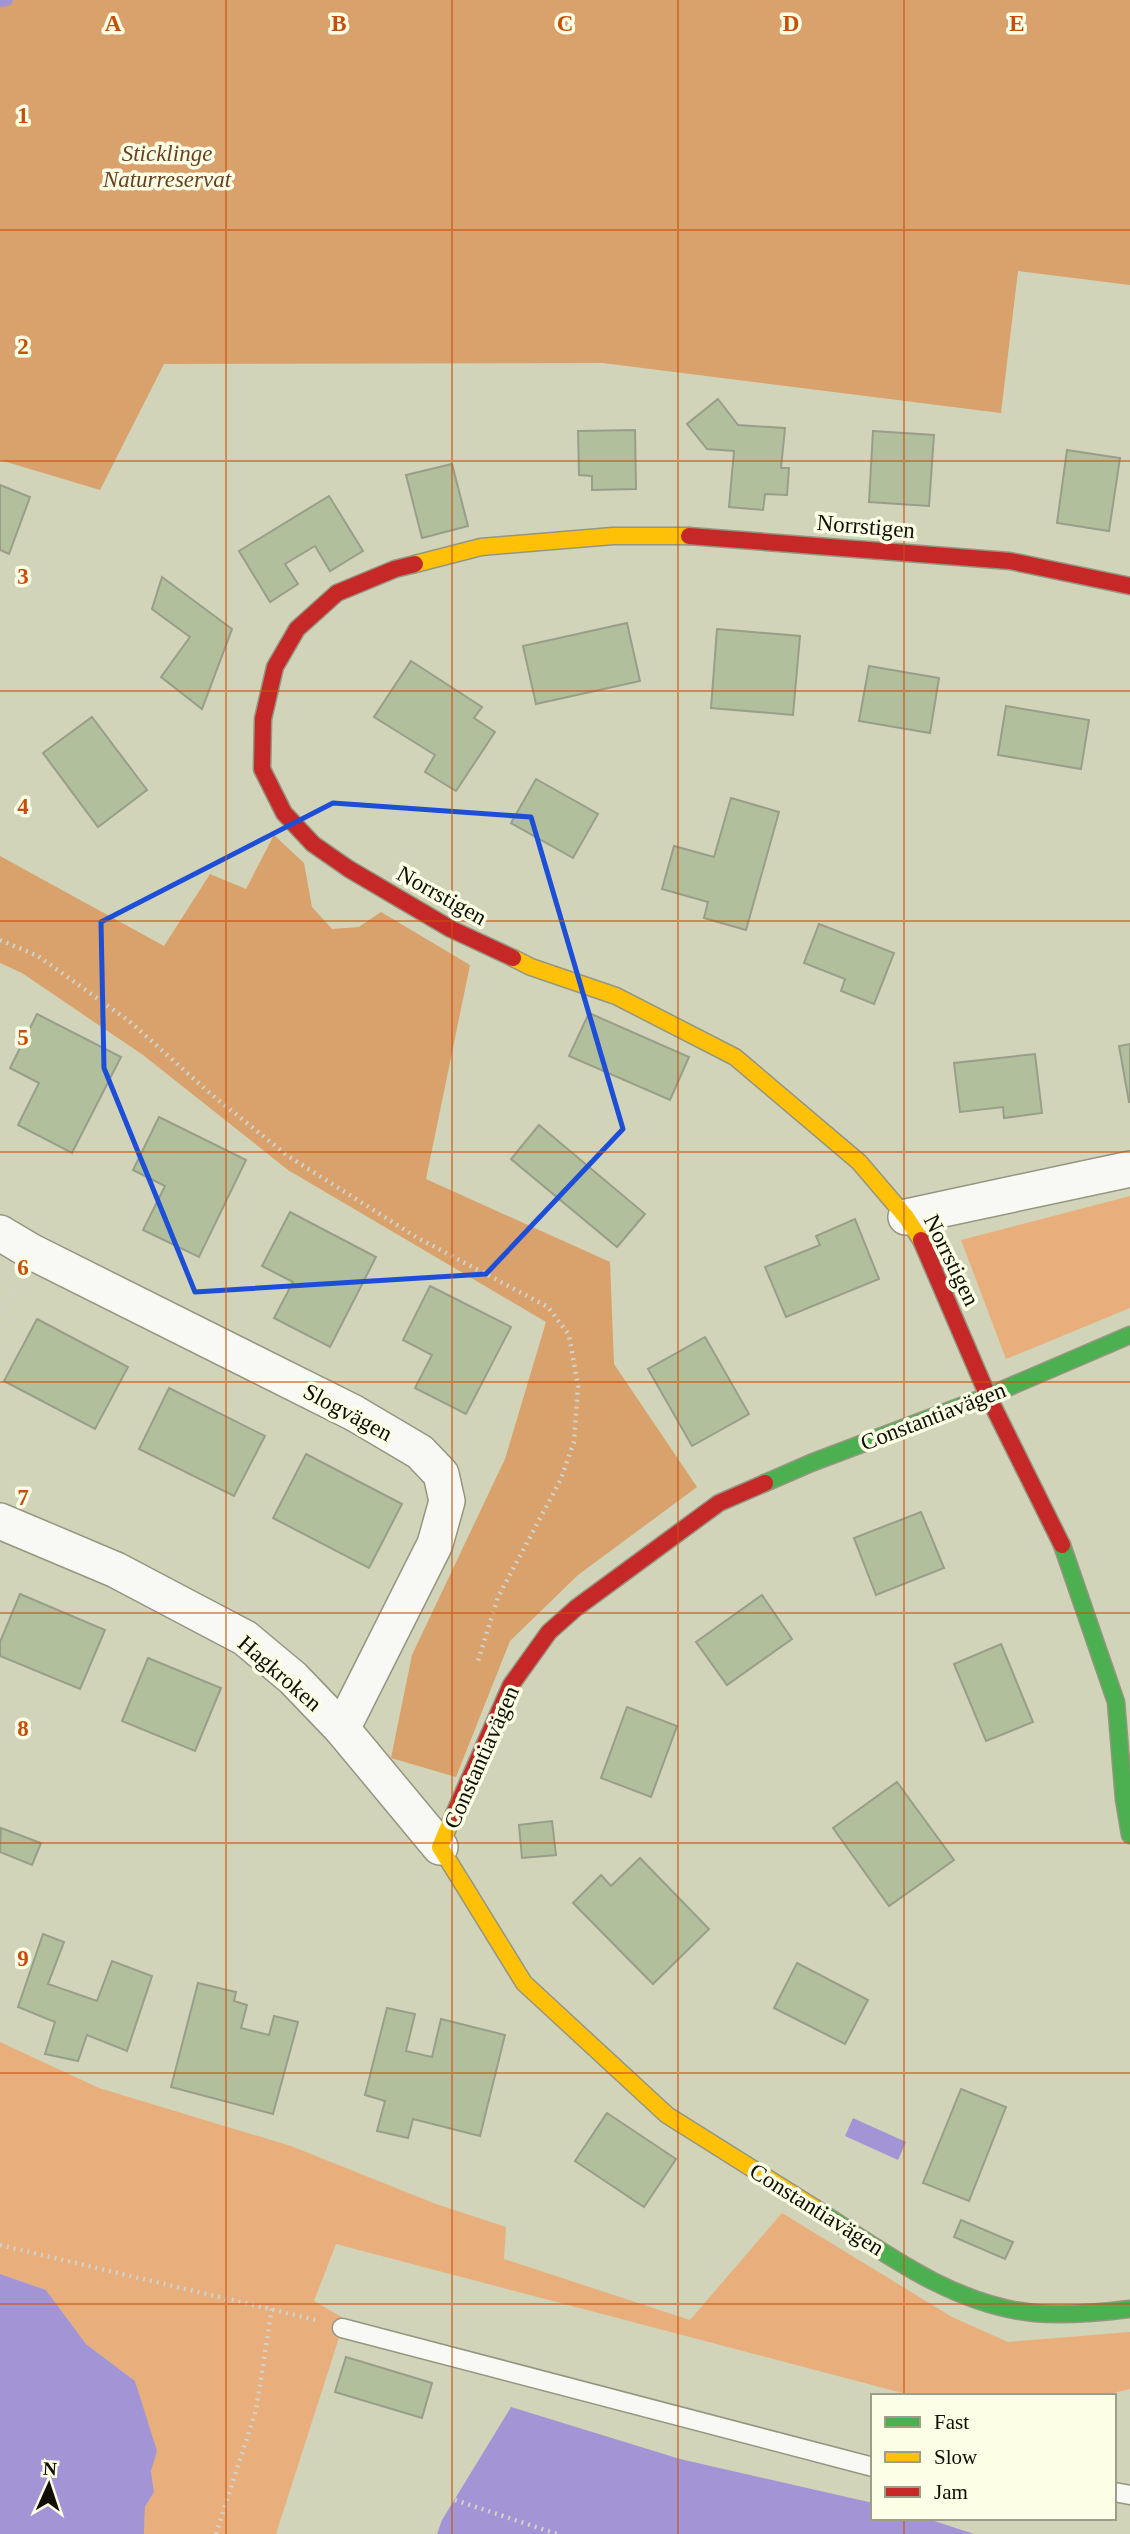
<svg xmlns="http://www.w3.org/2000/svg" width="1130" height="2534" font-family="Georgia,serif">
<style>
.green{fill:#e8af7d}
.forest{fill:#d9a16b}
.water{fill:#a394d5}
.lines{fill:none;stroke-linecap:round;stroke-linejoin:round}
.stream{stroke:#a394d5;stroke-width:12}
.building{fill:#b2bf9c;stroke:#989e89;stroke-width:2}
.lane-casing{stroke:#949680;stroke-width:21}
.street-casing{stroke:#949680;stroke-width:38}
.fast-casing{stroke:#949680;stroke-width:19}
.slow-casing{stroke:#949680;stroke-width:19}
.jam-casing{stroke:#949680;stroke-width:19}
.path{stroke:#d1d2c9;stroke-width:4.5;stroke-dasharray:2 5;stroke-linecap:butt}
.lane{stroke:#f8f9f4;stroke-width:18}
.street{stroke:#f8f9f4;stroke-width:35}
.fast{stroke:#4caf50;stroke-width:16}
.slow{stroke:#ffc107;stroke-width:16}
.jam{stroke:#c62828;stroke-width:16}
.marked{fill:none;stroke:#1d4ed8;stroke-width:5;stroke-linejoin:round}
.grid{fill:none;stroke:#c74e0a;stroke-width:2;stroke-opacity:0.55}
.labels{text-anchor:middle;stroke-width:7;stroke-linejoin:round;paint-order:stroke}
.park-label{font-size:23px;font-style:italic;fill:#6b3f23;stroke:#fcfee5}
.street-label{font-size:23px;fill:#0e0f00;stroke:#fcfee5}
.grid-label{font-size:23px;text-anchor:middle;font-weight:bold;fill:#c74e0a;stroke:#fcfee5;stroke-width:7;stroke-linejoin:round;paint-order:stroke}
</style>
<rect width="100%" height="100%" fill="#d1d4b8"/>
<g class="green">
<polygon points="1130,1196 1130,1308 1006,1359 961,1240"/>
<polygon points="0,2042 99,2088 291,2146 436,2204 506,2227 504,2259 690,2320 782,2213 952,2317 1008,2342 1130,2332 1130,2389 1101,2396 914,2396 336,2244 314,2301 345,2319 276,2534 144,2534 145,2507 154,2492 151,2471 156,2451 135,2381 86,2344 46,2290 0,2274"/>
</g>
<g class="forest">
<polygon points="0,0 1130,0 1130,285 1018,271 1001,413 603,363 164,364 100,490 0,460"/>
<polygon points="274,835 304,863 312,907 332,929 359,927 381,912 470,965 426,1179 610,1262 614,1364 697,1487 578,1575 510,1641 456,1777 391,1758 412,1655 505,1459 546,1322 288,1170 143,1055 22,973 0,963 0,856 164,946 210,874 246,889"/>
</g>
<g class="water">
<polygon points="853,2118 906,2142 898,2160 845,2136"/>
<polygon points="0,2274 46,2290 86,2344 135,2381 157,2451 151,2471 154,2492 145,2507 144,2534 0,2534"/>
<polygon points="511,2407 680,2459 873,2503 873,2518 925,2518 974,2534 437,2534 442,2520"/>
</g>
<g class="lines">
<polyline class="stream" points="0,1 7,0"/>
</g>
<g class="building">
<polygon points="718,399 738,425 785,428 781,468 789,468 787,495 765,494 763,510 729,507 734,451 707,449 687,424"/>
<polygon points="635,430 636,489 592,490 592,476 579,475 578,431"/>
<polygon points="873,431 934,435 929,506 869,502"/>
<polygon points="1067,450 1120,458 1109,531 1057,523"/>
<polygon points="452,464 468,526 422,538 406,475"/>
<polygon points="0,485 30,497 9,554 0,550"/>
<polygon points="329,496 363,551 330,571 315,546 285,564 298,584 270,602 239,551"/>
<polygon points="162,577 232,629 202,709 161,677 190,637 152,609"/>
<polygon points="627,623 640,681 536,704 523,646"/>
<polygon points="717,629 800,636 793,715 711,708"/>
<polygon points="411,661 482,707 474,718 495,732 456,791 425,772 435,755 374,717"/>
<polygon points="869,666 939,678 930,733 859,721"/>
<polygon points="1006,706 1089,720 1081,769 998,755"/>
<polygon points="92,717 147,790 98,827 43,753"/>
<polygon points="536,779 598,814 573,858 511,823"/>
<polygon points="731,798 779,812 746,930 704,918 708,902 662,889 674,846 714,857"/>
<polygon points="819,924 894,953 874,1004 841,991 845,979 804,963"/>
<polygon points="589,1013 689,1057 670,1100 569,1056"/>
<polygon points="37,1014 121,1057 72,1153 18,1125 39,1083 10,1068"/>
<polygon points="1130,1044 1130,1102 1129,1102 1119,1046"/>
<polygon points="1035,1054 1042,1113 1004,1118 1003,1107 960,1112 954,1063"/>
<polygon points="159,1117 246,1160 199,1257 143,1230 165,1186 133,1170"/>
<polygon points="539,1125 645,1214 617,1247 511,1159"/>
<polygon points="290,1212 376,1257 330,1347 274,1318 293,1282 262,1266"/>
<polygon points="855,1219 879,1279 786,1317 765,1267 820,1245 816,1236"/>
<polygon points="430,1286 511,1327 466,1414 415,1388 432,1355 403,1340"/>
<polygon points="37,1319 128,1367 95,1429 4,1381"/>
<polygon points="705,1337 749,1414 692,1446 648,1369"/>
<polygon points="169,1388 265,1436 234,1496 139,1449"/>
<polygon points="306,1454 402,1504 369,1568 273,1518"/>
<polygon points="921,1512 944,1568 876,1595 854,1538"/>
<polygon points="20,1594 105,1630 80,1689 0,1656 0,1642"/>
<polygon points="762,1595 792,1639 727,1685 696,1642"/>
<polygon points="1001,1644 1033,1722 986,1741 954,1664"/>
<polygon points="148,1658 221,1688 195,1751 122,1721"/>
<polygon points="627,1707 677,1726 651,1797 601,1778"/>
<polygon points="897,1782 954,1860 889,1906 833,1828"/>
<polygon points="552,1821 556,1855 522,1858 519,1825"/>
<polygon points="1,1828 41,1843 32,1865 0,1852"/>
<polygon points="640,1858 709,1929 653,1984 573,1903 601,1875 611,1886"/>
<polygon points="43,1934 64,1942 48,1984 97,2001 112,1961 152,1976 127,2051 87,2035 78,2061 45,2054 55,2022 18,2007"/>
<polygon points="797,1963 868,2000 845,2044 774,2008"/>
<polygon points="198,1983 236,1992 234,2001 247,2005 241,2028 269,2035 274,2016 298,2022 273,2114 171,2087"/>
<polygon points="387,2008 415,2014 406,2051 432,2057 441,2019 505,2035 480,2136 413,2119 408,2138 377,2131 385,2101 365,2095"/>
<polygon points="961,2089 1006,2107 969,2201 923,2183"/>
<polygon points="607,2113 676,2159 644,2207 575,2161"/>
<polygon points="961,2220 1013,2242 1005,2259 954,2237"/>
<polygon points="346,2357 432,2383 422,2418 335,2392"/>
</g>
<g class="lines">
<defs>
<g id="lane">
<polyline points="342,2328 873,2467"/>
<polyline points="1114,2492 1130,2495"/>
</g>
<g id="street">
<polyline points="906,1217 1130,1169"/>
<polyline points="0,1233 32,1252 354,1413 420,1452 441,1474 447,1501 435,1544 342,1729"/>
<polyline points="0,1521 116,1570 245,1638 293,1678 342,1729 440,1847"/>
</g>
<g id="fast">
<polyline points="765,1483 811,1463 988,1396 1130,1335"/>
<polyline points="1062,1545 1116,1702 1124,1799 1130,1835"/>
<path d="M815,2208c67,43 137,97 219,105 32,3 64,0 96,-4"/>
</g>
<g id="slow">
<polyline points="415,564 481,547 613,536 689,536"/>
<polyline points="513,958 531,967 616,996 735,1057 859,1162 906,1217 921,1240"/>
<polyline points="454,1814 440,1847 524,1983 667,2115 815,2208"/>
</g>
<g id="jam">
<polyline points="689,536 1010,561 1130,586"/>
<polyline points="415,564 395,569 337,593 297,629 275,667 263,719 262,769 284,813 313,844 349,869 451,929 513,958"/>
<polyline points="921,1240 988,1396 1062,1545"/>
<polyline points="454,1814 511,1685 549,1632 576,1608 719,1503 765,1483"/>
</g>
</defs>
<use href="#lane" class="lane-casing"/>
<use href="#street" class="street-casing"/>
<use href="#fast" class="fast-casing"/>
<use href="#slow" class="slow-casing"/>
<use href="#jam" class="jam-casing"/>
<g class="path">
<polyline points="0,940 38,956 129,1021 212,1095 288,1156 416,1237 548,1307 569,1335 578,1386 574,1442 560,1481 498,1597 478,1661"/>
<polyline points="0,1314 16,1283"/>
<polyline points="0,2245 316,2320"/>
<polyline points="455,2500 557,2534"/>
<polyline points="216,2534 256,2410 272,2308"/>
</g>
<use href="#lane" class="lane"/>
<use href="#street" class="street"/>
<use href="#fast" class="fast"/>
<use href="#slow" class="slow"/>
<use href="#jam" class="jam"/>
</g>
<path class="marked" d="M333,803l198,14 92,312 -137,145 -291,18 -91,-224 -3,-146z"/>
<path class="grid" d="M226,0v2534M452,0v2534M678,0v2534M904,0v2396M0,230h1130M0,461h1130M0,691h1130M0,921h1130M0,1152h1130M0,1382h1130M0,1613h1130M0,1843h1130M0,2073h1130M0,2304h1130M904,2518v16"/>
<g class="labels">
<g class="park-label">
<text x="167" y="161">Sticklinge<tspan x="167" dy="26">Naturreservat</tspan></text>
</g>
<g class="street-label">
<text transform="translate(866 526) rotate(5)" y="8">Norrstigen</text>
<text transform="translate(442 895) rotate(29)" y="8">Norrstigen</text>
<text transform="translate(952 1260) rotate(64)" y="8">Norrstigen</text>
<text transform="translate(348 1412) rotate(28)" y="8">Slogvägen</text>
<text transform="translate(933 1416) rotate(-21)" y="8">Constantiavägen</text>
<text transform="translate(280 1673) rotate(41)" y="8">Hagkroken</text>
<text transform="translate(481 1757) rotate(-66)" y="8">Constantiavägen</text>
<text transform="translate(817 2209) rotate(32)" y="8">Constantiavägen</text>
</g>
</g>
<g class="grid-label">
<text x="113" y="31">A</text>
<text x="339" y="31">B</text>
<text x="565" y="31">C</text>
<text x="791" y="31">D</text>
<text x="1017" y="31">E</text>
<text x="23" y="123">1</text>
<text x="23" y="354">2</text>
<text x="23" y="584">3</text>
<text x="23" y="814">4</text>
<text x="23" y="1045">5</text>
<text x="23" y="1275">6</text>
<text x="23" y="1505">7</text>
<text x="23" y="1736">8</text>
<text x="23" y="1966">9</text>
</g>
<rect x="871" y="2394" width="245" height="126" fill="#fcfee5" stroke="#9d9e89" stroke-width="2"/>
<rect x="885" y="2417" width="35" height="10" fill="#4caf50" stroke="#9d9e89" stroke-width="2"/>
<text x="934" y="2429" font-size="21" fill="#0e0f00">Fast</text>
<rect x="885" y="2452" width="35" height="10" fill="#ffc107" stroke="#9d9e89" stroke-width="2"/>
<text x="934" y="2464" font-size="21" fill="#0e0f00">Slow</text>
<rect x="885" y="2487" width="35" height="10" fill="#c62828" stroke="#9d9e89" stroke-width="2"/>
<text x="934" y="2499" font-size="21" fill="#0e0f00">Jam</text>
<g transform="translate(49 2485) rotate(3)" stroke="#fcfee5" stroke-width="5" paint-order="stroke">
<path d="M0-5L12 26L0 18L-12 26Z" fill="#0e0f00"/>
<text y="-10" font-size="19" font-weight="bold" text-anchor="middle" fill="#0e0f00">N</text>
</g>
</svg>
